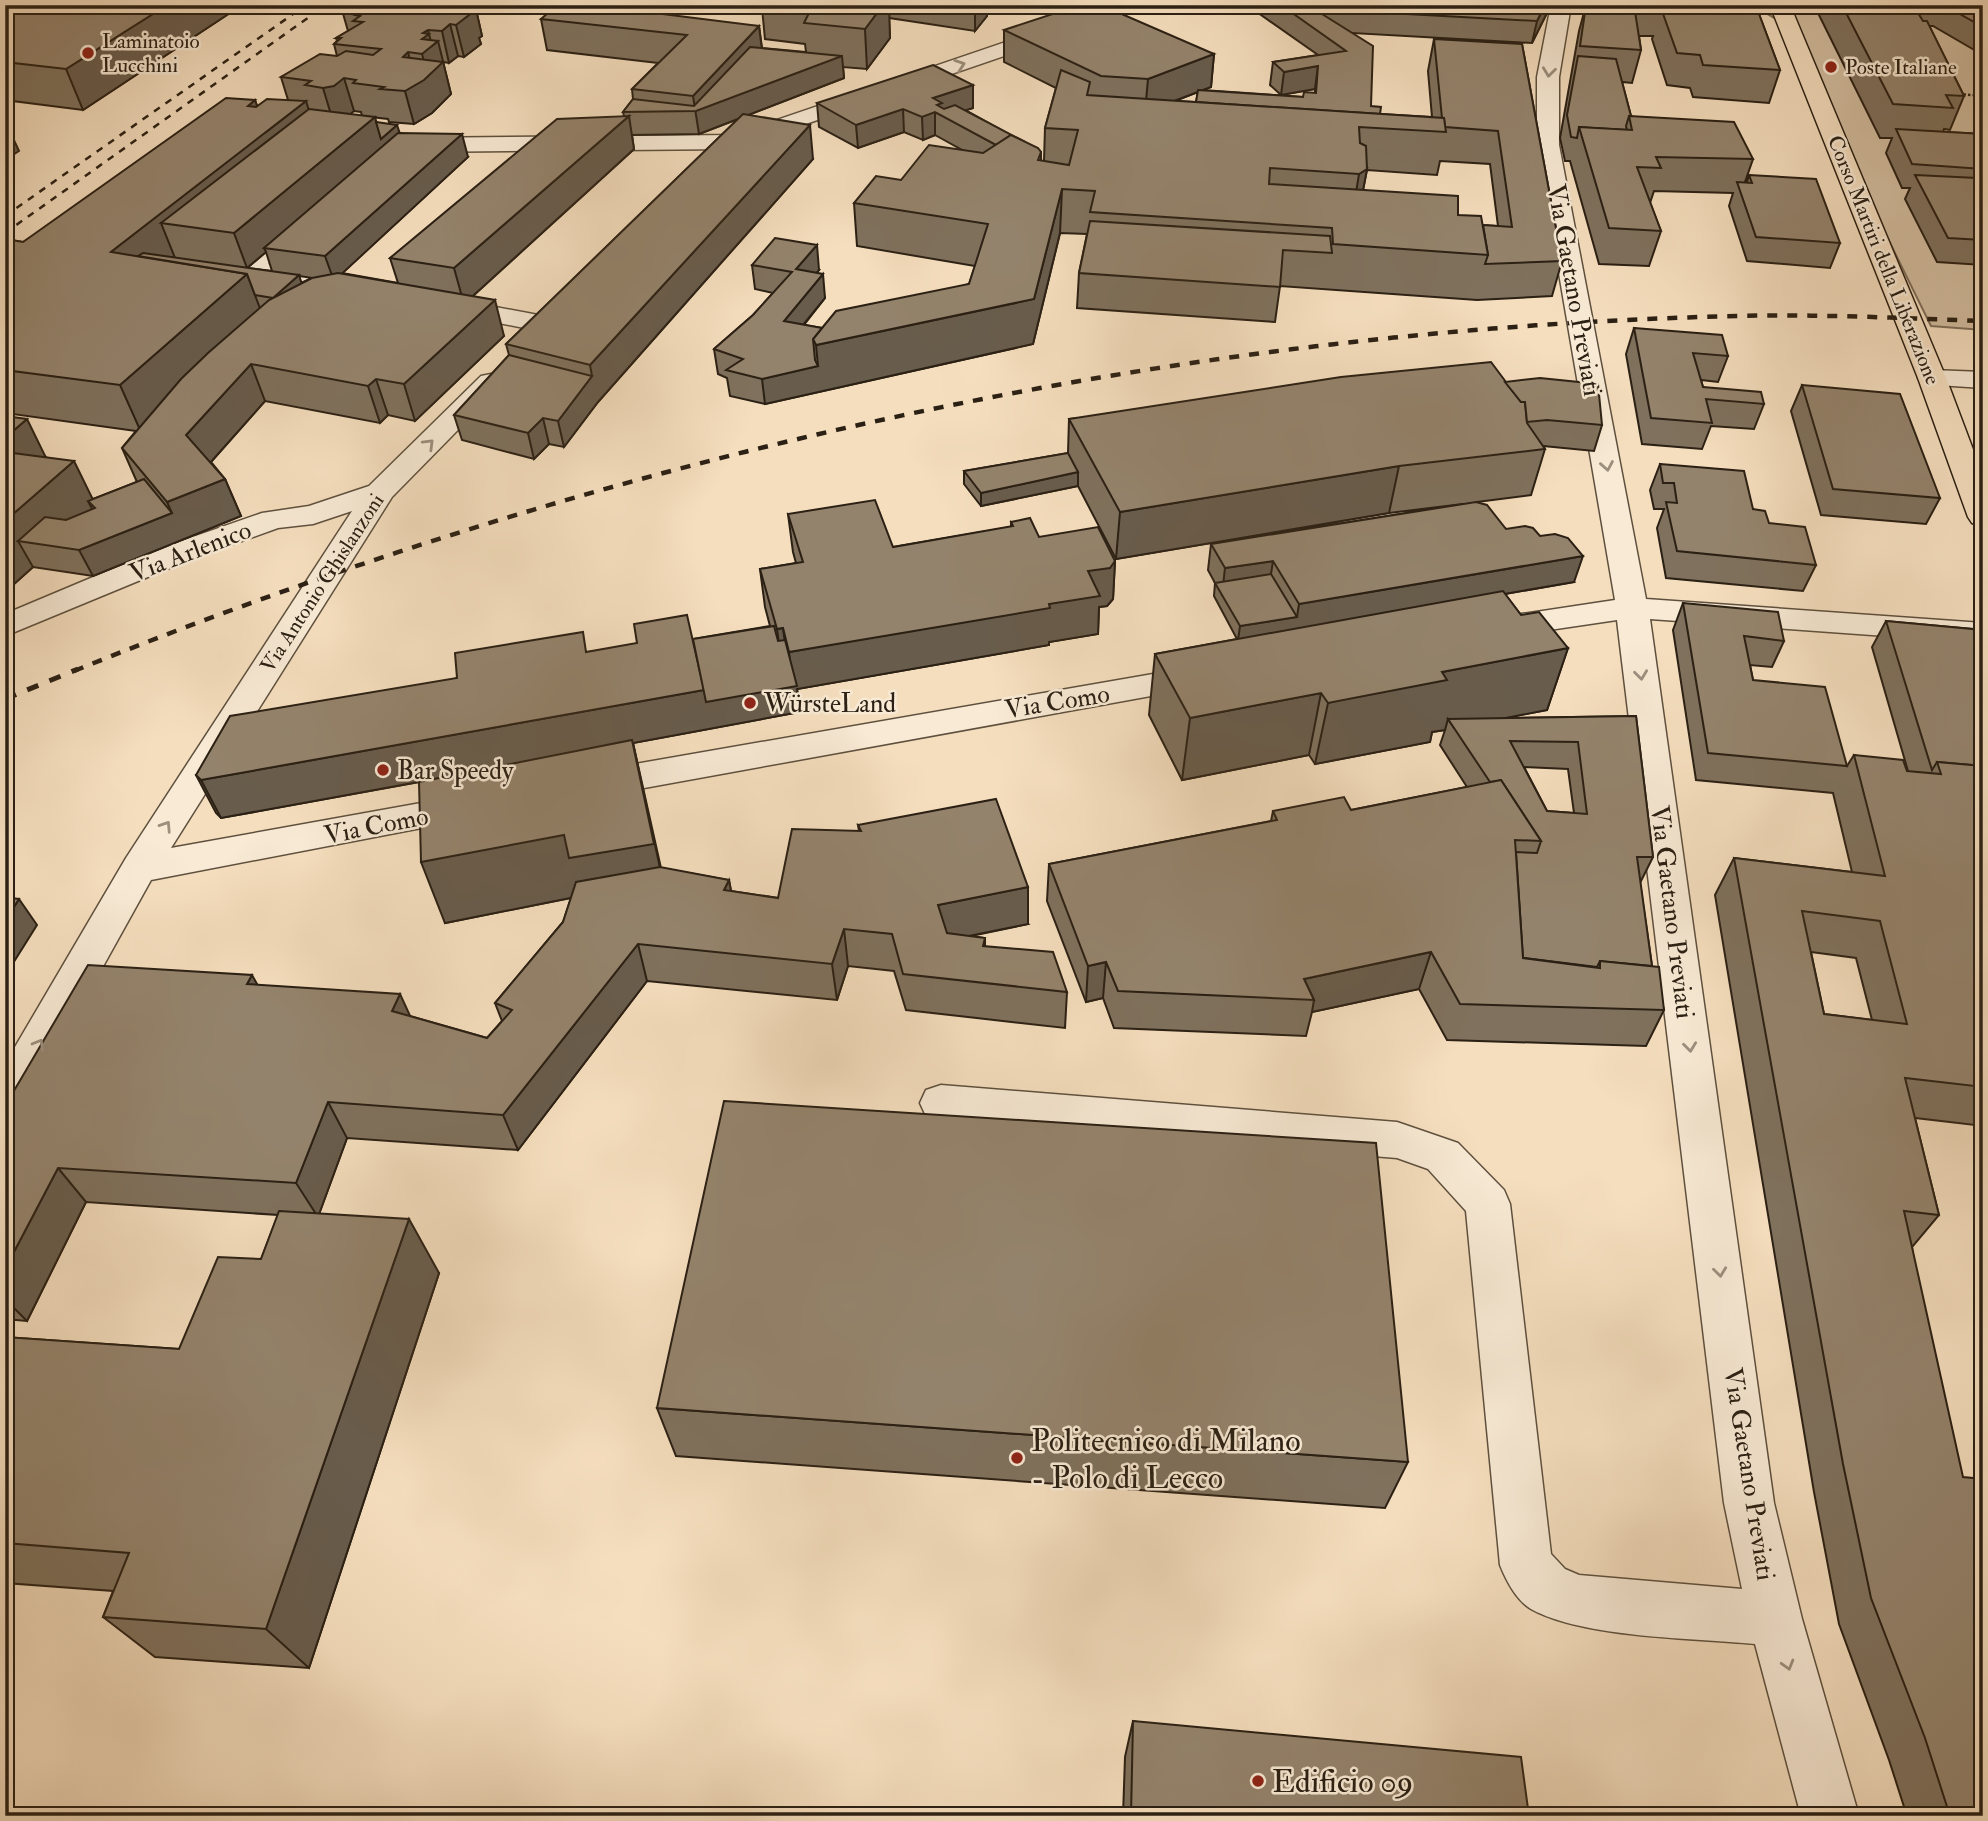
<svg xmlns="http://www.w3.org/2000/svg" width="1988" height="1821" font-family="'IM FELL Double Pica',serif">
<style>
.green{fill:#d3bea1;stroke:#7f6f5a;stroke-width:2}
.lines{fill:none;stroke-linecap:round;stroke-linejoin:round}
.minor-casing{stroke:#5e503e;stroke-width:3}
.major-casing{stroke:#2b2014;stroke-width:3}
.path{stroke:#2b2014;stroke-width:2.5;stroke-dasharray:2.5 2;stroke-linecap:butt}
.minor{fill:#f8ead5;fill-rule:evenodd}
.major{fill:#f5debe;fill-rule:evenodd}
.rail-far2{stroke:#2b2014;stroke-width:2.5;stroke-dasharray:7 7;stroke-linecap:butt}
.rail-far1{stroke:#2b2014;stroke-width:4.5;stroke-dasharray:10 10;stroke-linecap:butt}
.rail{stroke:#2b2014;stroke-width:5;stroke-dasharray:12 12;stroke-linecap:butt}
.wall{fill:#7f715d;stroke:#2b2014;stroke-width:2;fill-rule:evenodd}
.shaded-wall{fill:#685c4c;stroke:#2b2014;stroke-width:2}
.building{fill:#94836c;stroke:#2b2014;stroke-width:2;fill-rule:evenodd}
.oneway{stroke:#9c8f7e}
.poi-dot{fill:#8f2418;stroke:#f8ead5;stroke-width:2.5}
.labels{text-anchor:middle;stroke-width:5;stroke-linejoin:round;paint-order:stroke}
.far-poi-label{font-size:21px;fill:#2b2014;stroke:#f8ead5;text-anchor:start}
.far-street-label{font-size:21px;fill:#2b2014;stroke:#f8ead5}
.street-label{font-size:26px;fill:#2b2014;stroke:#f8ead5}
.poi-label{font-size:26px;fill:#2b2014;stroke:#f8ead5;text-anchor:start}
.near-poi-label{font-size:32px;fill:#2b2014;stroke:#f8ead5;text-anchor:start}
</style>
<rect width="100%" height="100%" fill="#f5debe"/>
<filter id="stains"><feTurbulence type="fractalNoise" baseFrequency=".00286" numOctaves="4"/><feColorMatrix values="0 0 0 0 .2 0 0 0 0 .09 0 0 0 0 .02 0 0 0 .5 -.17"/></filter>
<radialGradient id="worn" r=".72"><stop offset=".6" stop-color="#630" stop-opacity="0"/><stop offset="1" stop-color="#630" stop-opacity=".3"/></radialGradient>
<polygon class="green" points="1752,5 1983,5 1983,330 1931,326 1781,22"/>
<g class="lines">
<defs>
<g id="minor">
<polygon points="1114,5 1144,5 1141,9 733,149 412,152 401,145 412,138 733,135"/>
<path d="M1551,5h20l-12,72v68l87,454 337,24v20l-333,-24 124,884 28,116 57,197h-58l-46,-172c-62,-6 -172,-6 -224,-35 -15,-9 -25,-29 -31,-44l-34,-354 -38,-42 -31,-11 -456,-37 -15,-5 -6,-13 6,-13 15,-5 456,37 61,21 46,47 6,14 41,350 14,15 14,6 163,14 -18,-86 -107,-883 -122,18 -12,-3 -4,-7 4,-7 12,-3 120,-18 -78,-455v-68z"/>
<polygon points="308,215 317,217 320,222 317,227 268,264 370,285 374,290 370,295 361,298 238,273 234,268 238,263 299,217"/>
<polygon points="448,298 549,317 558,319 562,325 558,331 549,333 439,311 435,306 439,301"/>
<polygon points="1932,370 1983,372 1983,388 1922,384 1918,378 1922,372"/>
<polygon points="491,374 501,376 505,382 392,497 171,848 471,794 484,798 489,807 484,816 151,880 20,1116 5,1121 5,1064 126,858 352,511 313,524 278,528 189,560 5,636 5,614 167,546 262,513 309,506 369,486 481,376"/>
<polygon points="1205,665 1217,668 1222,676 1217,684 589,798 576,794 571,785 576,776 589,772"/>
</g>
<polygon id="major" points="1770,5 1790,5 1946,378 1983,476 1983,526 1972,523 1968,517 1918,378"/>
</defs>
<use href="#minor" class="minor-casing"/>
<use href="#major" class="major-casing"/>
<polyline class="path" points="1959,94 1983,96"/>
<use href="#minor" class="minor"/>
<use href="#major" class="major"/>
<g class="rail-far2">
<polyline points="5,216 306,5"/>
<polyline points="5,233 326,5"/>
</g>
<path class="rail-far1" d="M74,671c528,-214 1093,-342 1663,-355 82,-2 164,2 246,5"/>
<polyline class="rail" points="5,699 78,669"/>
</g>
<g class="wall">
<polygon points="5,5 242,5 83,110 5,100"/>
<path d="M348,5h127l7,31 -3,2 2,6 -17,13 -6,-1 -9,7 -6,-1 8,32 -19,19 -18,11 -25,-2 -1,-3 -26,-3 -1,-4 -7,-1 -5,3 27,8 24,11 68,24 -126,116 56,10 -8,-25 234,-142 -1,-4 10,-13 -1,-10 26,-26 -111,-13 -6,-31 218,7 3,22 44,4 -1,-8 -40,-5 -3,-31 -22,-3h247v11l-12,15 -86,-13 1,20 -23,31 -24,-2 1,11 -96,37 65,44 -215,243 -34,45 -15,-3 -15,15 -72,-19 -8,-25 55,-60 -3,-11 232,-225 -39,15 -67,1 2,14 -161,147 31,40 -89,85 -27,-6 -8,8 -115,-22 -54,61 14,17 16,37 -148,60 -60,-9 -20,18 -8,-1v-168l41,41 47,42 44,-17 -15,-34 14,-17 -131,-18v-174l18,3 232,-142 2,6 31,-6 -7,-23 56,-21 -3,-12 3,-3 -1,-3 12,-7 -6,-21zM266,252l6,19 -25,-3zM299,276l7,1 6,1 -11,5z"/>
<path d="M1254,5h296l-1,5h-2l-1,5 -14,28 -179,-10 18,73 9,8 52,3 -4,-46 6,-32 88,5 40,217 -10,35 -75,4 -197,-14 -5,36 -198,-14 2,-35 8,-39 -27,-1 -27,111 -268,60 -35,-8 -3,-18 -9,-4 -4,-25 39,-34 20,-22 -18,-4 -3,-24 67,5 -2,2 8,26 -21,27 18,3 147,-44 6,-18 -118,-20 -3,-43 108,-53 -27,-15 -12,5 -19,-8 -46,16 -39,-21 -2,-24 156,5 -8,2 76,42v9h3l1,-33 11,-40 -52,-26v-32l210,24 -3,33 -9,3 101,7 12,-4v-4l-34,6 -11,-10 3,-23 45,-7 -64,-45zM1198,92l-2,10 -21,-1zM1440,161l50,3 8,62 -15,-1 -25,-10 -95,-25 4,-20 70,5z"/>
<polygon points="1586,5 1762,5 1759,14 1780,70 1769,103 1693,97 1690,88 1667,85 1652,39 1653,36 1639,36 1641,50 1632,83 1622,82 1631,116 1753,159 1745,182 1747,182 1749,175 1840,243 1830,268 1747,261 1729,206 1733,193 1654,191 1650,203 1661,231 1649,266 1599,264 1570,161 1565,161 1560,138 1579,31"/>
<polygon points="1814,5 1983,5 1983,55 1933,26 1929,26 1964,96 1950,130 1944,129 1943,132 1983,134 1983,265 1937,262 1905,199 1910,188 1902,188 1886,153 1892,138 1880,138"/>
<polygon points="1634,328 1728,356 1718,382 1701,380 1703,387 1764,404 1754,429 1711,426 1702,449 1642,444 1626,354"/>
<path d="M1505,382l97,43 -8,26 -51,-5 2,3 -14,46 -54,7 29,27 68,53 -69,12 16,21 47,33 -21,62 -43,8 132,-2 17,141 -13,26 12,83 12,44 -18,36 -199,-6 -28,-51 -107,23 -6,24 -192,-8 -11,-30 -17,4 -39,-101 2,-37 222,-43 2,-10 78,-1 116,-23 -27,-42 5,-15 -13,2 -2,10 -115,22 -6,-9 -127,25 -33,-65 6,-61 82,-15 -23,-43 1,-13 -7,-13 3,-26 252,-40 -74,9 -273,46 -38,-73 -97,20 -17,-22v-13l104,-18 1,-34zM1524,767l44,2 6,44 -27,-2z"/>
<polygon points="1802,385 1940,498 1926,524 1821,515 1791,411"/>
<polygon points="1660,464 1753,509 1816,565 1803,591 1666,578 1657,528 1664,509 1654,509 1650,490"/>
<polygon points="788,514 893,547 1011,527 1011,522 1039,537 1115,561 1113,599 1107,606 1099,607 1098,634 1049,642 1049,645 797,689 800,712 633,743 661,868 729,880 731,891 778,898 859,831 858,825 1028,924 971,936 985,938 985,946 1067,992 1065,1028 906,1010 894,971 848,966 837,1000 647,981 518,1150 347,1138 319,1214 439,1273 309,1668 155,1657 103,1617 113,1591 5,1583 5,1337 179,1349 261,1259 278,1215 86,1202 27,1321 5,1319 5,1106 257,985 410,1016 487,1038 502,1021 495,1003 563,922 571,898 445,923 419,782 221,818 216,813 196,775 457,678 588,652 693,639 770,626 765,607 760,569 796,563 793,552"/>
<path d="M1683,603l101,38 -12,26 -22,-2 3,15 94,86 7,-11 54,16 -36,-124 14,-26 97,9v496l-68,-8 24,97 -27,32 71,569h-76l-18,-56 -50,-136 -25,-132 -99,-597 19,-37 118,14 -19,-79 -137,-13 -23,-150zM1811,952l45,6 16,62 -48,-6z"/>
<polygon points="657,1408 1408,1462 1385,1508 676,1456"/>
<polygon points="1133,1721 1529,1816 1123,1816 1125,1757"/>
</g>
<g class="shaded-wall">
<polygon points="167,5 242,5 83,110 66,69"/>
<polygon points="474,5 475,5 482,36 479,38 481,44 464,57 456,25 467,11"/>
<polygon points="883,5 889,5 890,38 867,69 865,29"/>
<polygon points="978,5 987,5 987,16 975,31 975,9"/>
<polygon points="1545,5 1548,5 1546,15 1532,43 1537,21"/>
<polygon points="450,24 458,56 449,63 442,31"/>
<polygon points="759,26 763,58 842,56 844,78 699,134 693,96"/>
<polygon points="428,30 432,46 438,41 451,94 432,113 414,124 405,91 403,57 408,52 416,84 428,76 422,54 423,33"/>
<polygon points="1214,54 1211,87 1145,112 1148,79"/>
<polygon points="1318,66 1315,89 1281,95 1284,72"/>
<polygon points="344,78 354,111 344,119 333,121 323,88"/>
<polygon points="973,85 973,108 945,117 935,112 935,135 923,140 922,117 933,98"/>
<polygon points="255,100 266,132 306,101 319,143 161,223 175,258 119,272 111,252 248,106"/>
<polygon points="903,109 904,132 858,148 856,125"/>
<polygon points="629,116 634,149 464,304 454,268"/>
<polygon points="375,117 381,139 397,125 401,137 264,248 266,252 247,268 234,233"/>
<polygon points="5,121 19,151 5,160"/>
<polygon points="810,125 813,159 598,402 564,447 558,421 592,376 590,365"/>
<polygon points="462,134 468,157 334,281 325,256"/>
<polygon points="1367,169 1359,212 1352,217 1359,174"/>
<polygon points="1062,189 1060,233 1033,344 765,404 762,379 818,366 816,345 1034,299"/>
<polygon points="817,245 819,270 799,294 796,269"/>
<polygon points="247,274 264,319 141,432 120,385"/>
<polygon points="823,274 825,298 786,346 784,321"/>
<polygon points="299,275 307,300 273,298"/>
<polygon points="495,300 504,336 415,421 404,384"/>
<polygon points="251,364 265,401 202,472 186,435"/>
<polygon points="376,379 388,415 380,423 368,386"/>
<polygon points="543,418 549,444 534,459 528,433"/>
<polygon points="27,419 50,466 5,477 5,438"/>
<polygon points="74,461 97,508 88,501 93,511 18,541 33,567 13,585 5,572 5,521"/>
<polygon points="1399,466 1389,513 1116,559 1120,512"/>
<polygon points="1078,472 1078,486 981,506 981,493"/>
<polygon points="225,479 241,516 93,576 79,550 172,513 167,502"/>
<polygon points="1583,556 1574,582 1238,640 1240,626 1297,617 1299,604"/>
<polygon points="1115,561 1113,599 1107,606 1099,607 1098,634 1049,642 1049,645 797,689 800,712 633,743 668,905 580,896 445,923 421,862 633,743 221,818 201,780 704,690 793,686 789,652 1049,604 1088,571"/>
<polygon points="1273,561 1269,587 1222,595 1225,568"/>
<polygon points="783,628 788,666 782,667 777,629"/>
<polygon points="1568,648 1547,710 1454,728 1448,719 1445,730 1432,732 1430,742 1315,764 1328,703 1442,672"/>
<polygon points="1321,693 1309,755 1182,780 1190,718"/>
<polygon points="729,880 736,918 724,890"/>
<polygon points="1028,887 1028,924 939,942 938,905"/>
<polygon points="19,899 37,925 5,976 5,921"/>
<polygon points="844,929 848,966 837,1000 832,964"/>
<polygon points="638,944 647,981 518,1150 503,1115"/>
<polygon points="1431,952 1419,989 1312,1012 1314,1000 1304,979"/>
<polygon points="1106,962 1103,998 1086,1002 1088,966"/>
<polygon points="252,975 272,1011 247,984"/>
<polygon points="400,994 417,1031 392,1011"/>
<polygon points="328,1102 347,1138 318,1217 296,1183"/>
<polygon points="58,1168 86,1202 27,1321 5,1299 5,1269"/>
<polygon points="409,1219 439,1273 309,1668 266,1629"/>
</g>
<g class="building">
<polygon points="5,5 167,5 66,69 5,62"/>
<polygon points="348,5 474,5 467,11 473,12 456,25 450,24 442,31 428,30 423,33 429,34 422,39 438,41 422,54 408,52 403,57 443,62 424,80 405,91 380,89 384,87 353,83 356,80 344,78 334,86 323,88 305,85 311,81 281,77 320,54 337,56 346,51 373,55 381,49 334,44 341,38 336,38 363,22 353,21 360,16 355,15 360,12 342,10"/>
<polygon points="557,5 590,5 759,26 693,96 632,89 687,35 541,19"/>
<polygon points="805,5 883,5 865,29 804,23 812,7 804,7"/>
<polygon points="951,5 978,5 975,9"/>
<polygon points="1080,5 1101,5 1214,54 1148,79 1101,76 1004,30"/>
<polygon points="1281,5 1396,6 1396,5 1545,5 1537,21 1314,9 1373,46 1371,106 1381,107 1380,114 1196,102 1198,90 1303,97 1304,92 1316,93 1318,66 1284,72 1273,62 1346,51"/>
<polygon points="1586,5 1634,5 1641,50 1580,46"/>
<polygon points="1667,5 1756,6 1780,70 1703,65 1700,55 1677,53 1661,8 1669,8"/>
<polygon points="1842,5 1913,5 1923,21 1927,21 1964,96 1946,95 1953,108 1893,104"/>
<polygon points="1944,5 1983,5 1983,27"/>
<polygon points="1434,39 1522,44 1562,261 1485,264 1488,255 1483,225 1512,227 1498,131 1445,127 1444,118 1442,118"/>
<polygon points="750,47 842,56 696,111 623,112 633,99 694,106"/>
<polygon points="1578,56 1616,59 1631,116 1629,116 1626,126 1627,130 1579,127 1577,138 1571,137 1567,115"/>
<polygon points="933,65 973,85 933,98 942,103 937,105 944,109 955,105 1025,142 1011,135 996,145 935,112 922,117 903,109 856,125 817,103"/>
<polygon points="1061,70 1090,82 1087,95 1444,118 1446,132 1359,127 1360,143 1366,146 1367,169 1359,174 1270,168 1269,184 1458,196 1458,215 1481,216 1488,255 1333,244 1332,228 1090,212 1095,191 1062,189 1034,299 816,345 813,339 836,311 969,284 988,224 854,203 876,176 901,180 929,145 983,153 1011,135 1038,148 1041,152 1038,160 1069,165 1078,130 1045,128"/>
<polygon points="226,98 255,100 248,106 256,107 267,99 306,101 111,252 247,274 120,385 5,370 5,239 23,242"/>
<polygon points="309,109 375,117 234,233 161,223"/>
<polygon points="743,114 810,125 590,365 506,344"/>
<polygon points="629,116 454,268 390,258 557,119"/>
<polygon points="1629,116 1734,122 1753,159 1656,157 1661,168 1637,167 1661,231 1609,228 1579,127 1632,130"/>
<polygon points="376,122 397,125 381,139"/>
<polygon points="1896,129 1983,134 1983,169 1912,164"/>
<polygon points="398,133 462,134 325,256 264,248"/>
<polygon points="1749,175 1816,179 1840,243 1756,237 1737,182 1752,183"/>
<polygon points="1915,175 1977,178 1983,189 1983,240 1948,238"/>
<polygon points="1090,221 1330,236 1332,253 1283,250 1280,287 1079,273"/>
<polygon points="775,238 817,245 796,269 823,274 784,321 822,328 813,339 815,360 818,366 762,379 726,370 743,359 714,349 753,315 792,272 752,265"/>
<polygon points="143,253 299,275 273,298 255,295 247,274 138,256"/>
<polygon points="338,273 495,300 404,384 376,379 368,386 251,364 186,435 225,479 167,502 122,448 181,379 208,353 269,300 312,278"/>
<polygon points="1634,328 1722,335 1728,356 1693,353 1703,387 1761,392 1764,404 1706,399 1712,423 1651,418"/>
<polygon points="509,355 592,376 558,421 543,418 528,433 454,415"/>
<polygon points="1491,362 1521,402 1525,402 1527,423 1545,449 1399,466 1120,512 1069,419 1341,377"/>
<polygon points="1540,378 1598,384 1602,425 1547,420 1527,422 1525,402 1521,402 1505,382"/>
<polygon points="1802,385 1900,394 1940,498 1833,489"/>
<polygon points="5,416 27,419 5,438"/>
<polygon points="5,452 74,461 5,521"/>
<polygon points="1068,453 1078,472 981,493 964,471"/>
<polygon points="1660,464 1744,471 1753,509 1765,511 1769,523 1805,527 1816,565 1677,551 1666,502 1677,503 1674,483 1663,483"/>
<polygon points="144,479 172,513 79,550 18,541 45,517 66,520 95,508 88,501"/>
<polygon points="875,500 893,547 1013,526 1011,522 1030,518 1039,537 1098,527 1115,561 1110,568 1088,571 1100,596 1049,604 1050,608 789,652 783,628 777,629 760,569 803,562 788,514"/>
<polygon points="1476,502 1487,505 1506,529 1525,526 1533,528 1540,536 1555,534 1568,538 1583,556 1299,604 1273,561 1225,568 1211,544"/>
<polygon points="1271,574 1297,617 1240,626 1215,583"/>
<polygon points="1503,591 1521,615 1539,612 1568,648 1442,672 1447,680 1328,703 1321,693 1190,718 1155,654"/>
<polygon points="1683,603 1778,612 1784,641 1744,636 1753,680 1825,687 1847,766 1708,753"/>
<polygon points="687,615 704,690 201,780 196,775 230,716 457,678 455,653 583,632 586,652 637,643 634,624"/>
<polygon points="1886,621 1983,630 1983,766 1937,762 1932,770"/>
<polygon points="774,626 778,641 785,640 797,686 706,702 693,639"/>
<path d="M1636,716l17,141h-16l15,109 -52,-5 -3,6 -74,-9 -7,-106 21,1 4,-12 -40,-61 -11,2 -42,-63zM1510,741l68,1 9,72 -40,-3z"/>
<polygon points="632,740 654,844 569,858 564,835 421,862 419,782"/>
<path d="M1854,755l49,5 4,11 34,3 -4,-12 46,4v321l-78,-9 34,137 -35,-4 59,266 20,2v337h-33l-25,-78 -54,-140 -28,-134 -109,-606 151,18zM1802,911l78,10 27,103 -83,-10z"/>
<polygon points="1501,780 1541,841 1515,840 1523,958 1600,968 1600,961 1659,967 1664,1010 1460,1004 1431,952 1304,979 1314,1000 1118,991 1106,962 1088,966 1049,864 1277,820 1273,811 1344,797 1351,810"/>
<polygon points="996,799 1028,887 938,905 947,933 985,938 983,946 1053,952 1067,992 903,974 892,934 844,929 832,964 638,944 503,1115 328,1102 296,1183 58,1168 5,1269 5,1106 88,965 252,975 247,984 400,994 392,1011 487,1038 512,1010 495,1003 563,922 576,882 660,867 729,880 724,890 778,898 792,829 861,831 858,825"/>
<polygon points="5,897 19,899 5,921"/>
<polygon points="724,1101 1376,1143 1408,1462 657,1408"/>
<polygon points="279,1211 409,1219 266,1629 103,1617 129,1553 5,1543 5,1337 179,1349 218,1257 261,1259"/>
<polygon points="1133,1721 1521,1757 1529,1816 1131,1816"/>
</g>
<defs><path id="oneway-chevron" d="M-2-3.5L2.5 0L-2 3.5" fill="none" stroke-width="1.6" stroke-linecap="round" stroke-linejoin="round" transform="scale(1.75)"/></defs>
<g class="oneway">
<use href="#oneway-chevron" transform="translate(960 65) rotate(-19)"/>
<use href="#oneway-chevron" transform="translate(1549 72) rotate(97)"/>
<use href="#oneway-chevron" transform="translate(429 444) rotate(-45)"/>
<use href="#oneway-chevron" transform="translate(1607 466) rotate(80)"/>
<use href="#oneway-chevron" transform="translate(1641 675) rotate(83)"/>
<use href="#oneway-chevron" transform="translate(166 826) rotate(-57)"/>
<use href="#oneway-chevron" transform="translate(39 1044) rotate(-60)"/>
<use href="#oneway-chevron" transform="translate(1690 1047) rotate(83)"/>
<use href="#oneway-chevron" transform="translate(1720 1272) rotate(83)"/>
<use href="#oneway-chevron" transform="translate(1788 1665) rotate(74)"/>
</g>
<g class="poi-dot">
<circle cx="88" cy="53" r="7"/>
<circle cx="1831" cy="67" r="7"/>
<circle cx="750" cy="703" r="7"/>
<circle cx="383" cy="770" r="7"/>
<circle cx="1017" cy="1458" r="7"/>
<circle cx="1258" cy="1781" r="7"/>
</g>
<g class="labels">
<g class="far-poi-label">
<text x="102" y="48">Laminatoio<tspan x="102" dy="24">Lucchini</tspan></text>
<text x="1845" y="74">Poste Italiane</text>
</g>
<g class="far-street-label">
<text transform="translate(1884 260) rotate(68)" y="7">Corso Martiri della Liberazione</text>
<text transform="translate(322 583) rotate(-57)" y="7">Via Antonio Ghislanzoni</text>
</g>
<g class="street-label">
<text transform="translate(1575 290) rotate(80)" y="9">Via Gaetano Previati</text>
<text transform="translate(190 551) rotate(-21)" y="9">Via Arlenico</text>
<text transform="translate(1057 701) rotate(-9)" y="9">Via Como</text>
<text transform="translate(376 825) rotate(-11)" y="9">Via Como</text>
<text transform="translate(1673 912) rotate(83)" y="9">Via Gaetano Previati</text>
<text transform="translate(1750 1474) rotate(81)" y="9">Via Gaetano Previati</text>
</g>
<g class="poi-label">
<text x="764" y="712">WürsteLand</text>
<text x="397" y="779">Bar Speedy</text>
</g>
<g class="near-poi-label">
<text x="1031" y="1451">Politecnico di Milano<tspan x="1031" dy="37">- Polo di Lecco</tspan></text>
<text x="1272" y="1792">Edificio 09</text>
</g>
</g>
<rect width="1988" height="1821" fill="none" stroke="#f5debe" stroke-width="28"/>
<rect x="7" y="7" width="1974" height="1807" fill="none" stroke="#2b2014" stroke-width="3.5"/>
<rect x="14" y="14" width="1960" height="1793" fill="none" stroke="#2b2014" stroke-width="2"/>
<rect width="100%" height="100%" filter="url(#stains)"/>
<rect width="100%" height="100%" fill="url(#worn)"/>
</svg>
